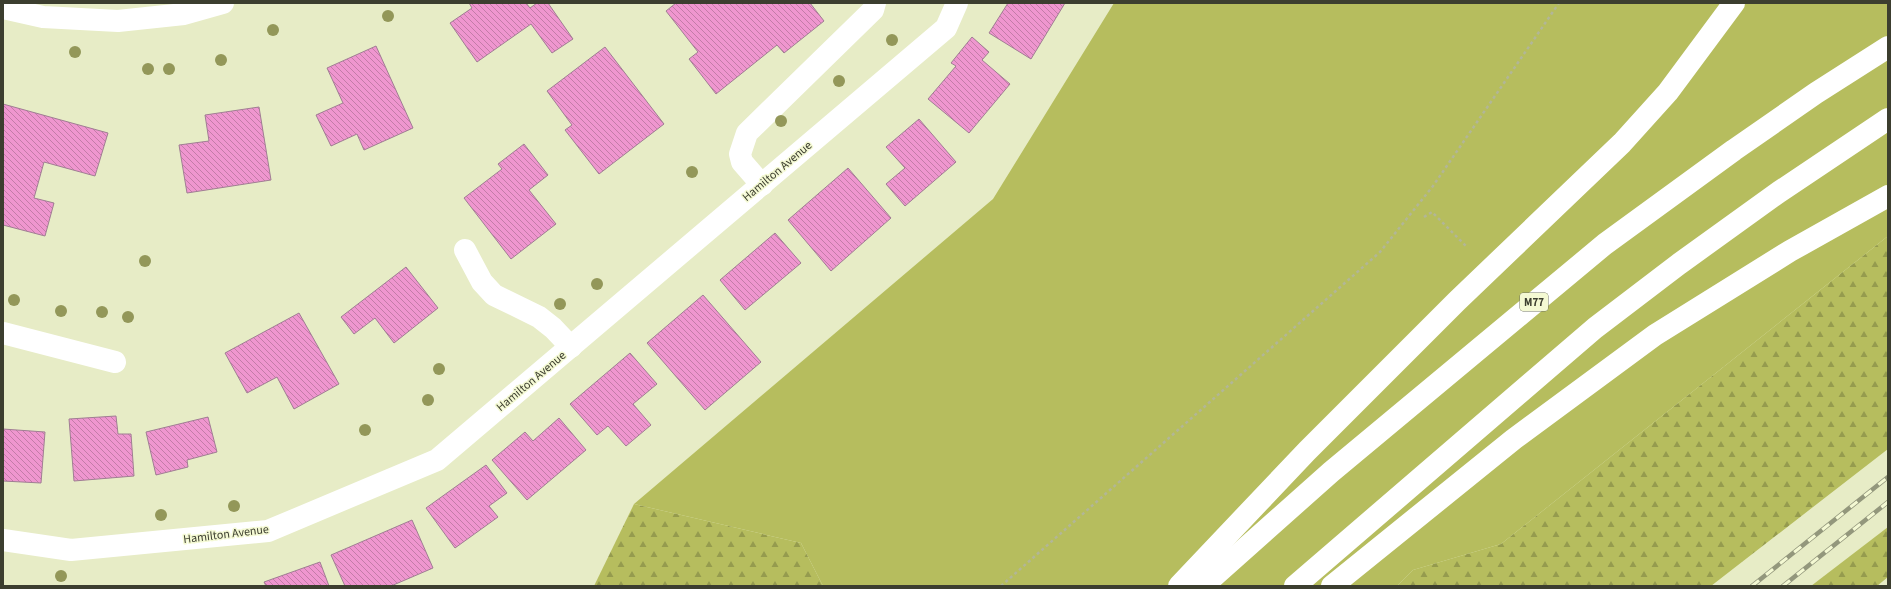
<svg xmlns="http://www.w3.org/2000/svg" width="1891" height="589" font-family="'Source Sans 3',sans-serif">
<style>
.grass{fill:#b6bd5e}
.forest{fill:url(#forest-firs)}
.building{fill:url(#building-back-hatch);stroke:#a07e93}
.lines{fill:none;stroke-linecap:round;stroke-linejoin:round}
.path{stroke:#b2b697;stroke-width:2.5;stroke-dasharray:3 3;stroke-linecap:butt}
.minor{stroke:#fff;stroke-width:22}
.highway{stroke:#fff;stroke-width:22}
.rail-casing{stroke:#93977c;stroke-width:4.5}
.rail{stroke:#f4f9d3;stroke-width:3;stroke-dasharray:9;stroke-linecap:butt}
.tree{fill:#939759}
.labels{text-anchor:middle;stroke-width:3;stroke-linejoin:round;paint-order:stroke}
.shield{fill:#f4f9d3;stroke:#737660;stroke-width:1}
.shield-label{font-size:11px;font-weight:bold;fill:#3c3e2f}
.street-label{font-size:12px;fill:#3c3e2f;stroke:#f4f9d3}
</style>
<defs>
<pattern id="forest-firs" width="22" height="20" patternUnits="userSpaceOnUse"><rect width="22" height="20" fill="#b6bd5e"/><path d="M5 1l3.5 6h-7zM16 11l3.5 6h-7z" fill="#959b4e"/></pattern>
<pattern id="building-back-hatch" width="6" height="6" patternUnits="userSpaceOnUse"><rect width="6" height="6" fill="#ef96cf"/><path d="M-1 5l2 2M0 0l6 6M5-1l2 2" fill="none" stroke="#c37ca8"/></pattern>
</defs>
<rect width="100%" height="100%" fill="#e7ecc6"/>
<polygon class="grass" points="1114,3 1888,3 1888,236 1501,544 1413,570 1397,586 823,586 801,543 634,504 993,199"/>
<g class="forest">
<polygon points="1888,236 1888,449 1711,586 1397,586 1413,570 1501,544"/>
<polygon points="634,504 801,543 823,586 594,586"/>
<polygon points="1888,527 1888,577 1877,586 1811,586"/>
</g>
<g class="building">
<polygon points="469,3 526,3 530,8 537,3 548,3 573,39 552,53 531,24 477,62 450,23 472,8"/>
<polygon points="676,3 810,3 824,21 784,53 777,45 716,94 689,59 698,52 666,11"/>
<polygon points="1008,3 1065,3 1031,59 989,33"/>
<polygon points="972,37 989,52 982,60 1010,84 969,133 928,99 956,66 951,63"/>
<polygon points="376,46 413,128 364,150 357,134 331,146 316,115 343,103 327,68"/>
<polygon points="605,47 664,124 599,174 565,130 572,125 547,91"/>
<polygon points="3,104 108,133 95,176 44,162 34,198 54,203 45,236 3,225"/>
<polygon points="259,107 271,180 187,193 179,145 209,141 205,115"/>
<polygon points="919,119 956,162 905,206 886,184 905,168 886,147"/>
<polygon points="524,144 548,175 529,190 556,224 511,259 464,198 502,169 498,164"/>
<polygon points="848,168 891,218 831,271 788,220"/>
<polygon points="775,233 801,263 745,310 720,280"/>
<polygon points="406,267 438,308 394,343 375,318 354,334 341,317"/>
<polygon points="703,295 761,362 705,410 647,343"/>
<polygon points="299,313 339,384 294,409 277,377 247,393 225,353"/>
<polygon points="630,353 657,384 633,404 651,425 626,446 608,426 597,435 570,404"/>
<polygon points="116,416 118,434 131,434 134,476 74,481 69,419"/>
<polygon points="208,417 217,452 187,460 188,467 156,475 146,432"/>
<polygon points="559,418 586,450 527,500 492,460 525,432 533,441"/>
<polygon points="3,429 45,432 41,483 3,481"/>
<polygon points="486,465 507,493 489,506 498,517 455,548 426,508"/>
<polygon points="412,520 433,568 391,586 345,586 331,555"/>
<polygon points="320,562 329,586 266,586 264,582"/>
</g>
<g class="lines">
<g class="path">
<polyline points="1424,217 1432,212 1466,246"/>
<polyline points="1001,586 1380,252 1433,186 1559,3"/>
</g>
<g class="minor">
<polyline points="3,8 43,17 118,21 184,14 223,3"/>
<polyline points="762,185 742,162 740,154 747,133 873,10 875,3"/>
<polyline points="465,250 482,282 494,295 539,317 553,328 571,347"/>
<polyline points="3,333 115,362"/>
<polyline points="3,540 71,550 268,531 437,460 946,28 957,3"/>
</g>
<g class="highway">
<polyline points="1179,586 1307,451 1457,301 1622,143 1668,92 1734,3"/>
<polyline points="1203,586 1331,472 1605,244 1734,150 1816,93 1888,47"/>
<polyline points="1295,586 1595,328 1679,264 1779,192 1888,119"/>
<polyline points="1332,586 1514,439 1655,335 1790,251 1888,196"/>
</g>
<defs>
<g id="rail">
<polyline points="1752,586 1888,477"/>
<polyline points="1783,586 1888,502"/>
</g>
</defs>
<use href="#rail" class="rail-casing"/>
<use href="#rail" class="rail"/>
</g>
<g class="tree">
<circle cx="388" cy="16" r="6"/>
<circle cx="273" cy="30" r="6"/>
<circle cx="892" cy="40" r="6"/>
<circle cx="75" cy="52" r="6"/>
<circle cx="221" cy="60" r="6"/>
<circle cx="148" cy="69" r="6"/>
<circle cx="169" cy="69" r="6"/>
<circle cx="839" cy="81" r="6"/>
<circle cx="781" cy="121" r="6"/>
<circle cx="692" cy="172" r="6"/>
<circle cx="145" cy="261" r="6"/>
<circle cx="597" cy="284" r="6"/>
<circle cx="14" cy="300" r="6"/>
<circle cx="560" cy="304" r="6"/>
<circle cx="61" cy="311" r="6"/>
<circle cx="102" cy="312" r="6"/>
<circle cx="128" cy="317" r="6"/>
<circle cx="439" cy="369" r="6"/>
<circle cx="428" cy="400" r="6"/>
<circle cx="365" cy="430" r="6"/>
<circle cx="234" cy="506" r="6"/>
<circle cx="161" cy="515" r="6"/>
<circle cx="61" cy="576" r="6"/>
</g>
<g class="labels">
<rect class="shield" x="1520" y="293" width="28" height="18" rx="3"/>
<g class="shield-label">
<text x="1534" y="306">M77</text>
</g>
<g class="street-label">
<text transform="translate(777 171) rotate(-40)" y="4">Hamilton Avenue</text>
<text transform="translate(531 381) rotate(-40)" y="4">Hamilton Avenue</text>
<text transform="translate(226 534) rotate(-7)" y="4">Hamilton Avenue</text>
</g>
</g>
<rect width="1891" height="589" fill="none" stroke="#3c3e2f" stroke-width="8"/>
</svg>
